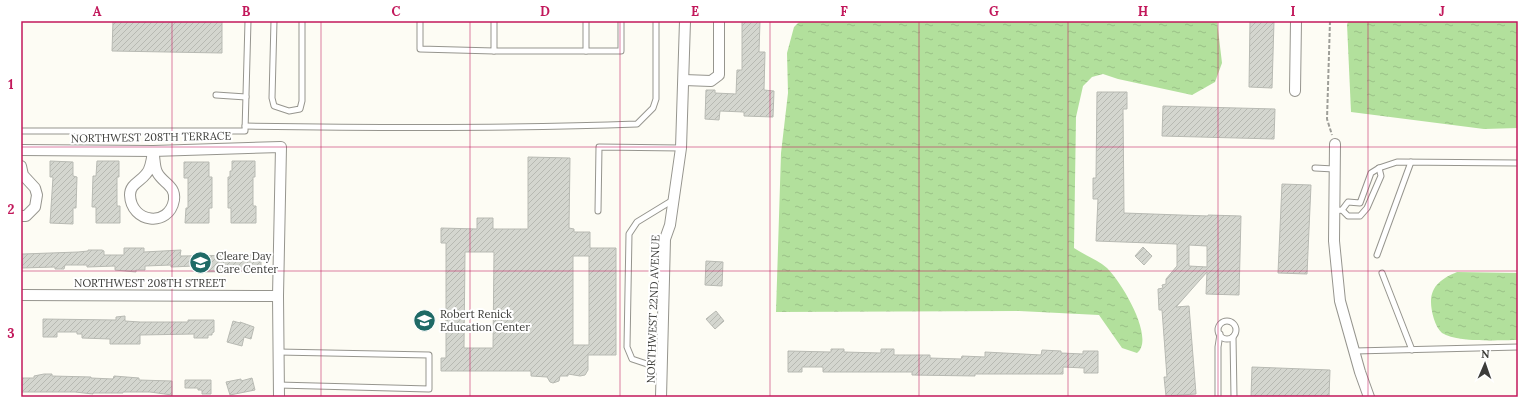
<svg xmlns="http://www.w3.org/2000/svg" width="1539" height="418" font-family="Lora,serif">
<style>
.water{fill:url(#water-ripples)}
.building{fill:url(#building-hatch);stroke:#b8bab3;fill-rule:evenodd}
.lines{fill:none;stroke-linecap:round;stroke-linejoin:round}
.lane-casing{stroke:#96958e;stroke-width:7}
.street-casing{stroke:#96958e;stroke-width:12}
.path{stroke:#9e9e98;stroke-width:2;stroke-dasharray:4 2;stroke-linecap:butt}
.lane{stroke:#fff;stroke-width:5}
.street{stroke:#fff;stroke-width:10}
.grid{fill:none;stroke:#c2185b;stroke-width:1;stroke-opacity:0.55}
.labels{text-anchor:middle;stroke-width:4;stroke-linejoin:round;paint-order:stroke}
.street-label{font-size:11px;fill:#3c3c39;stroke:#fff}
.poi-label{font-size:11px;fill:#3c3c39;stroke:#fff;text-anchor:start}
.neatline{fill:none;stroke:#c2185b;stroke-width:1.5}
.grid-label{font-size:13px;text-anchor:middle;font-weight:bold;fill:#c2185b}
</style>
<defs>
<pattern id="water-ripples" width="26" height="14" patternUnits="userSpaceOnUse"><rect width="26" height="14" fill="#b2e09c"/><path d="M2 4q2-2 4 0t4 0M15 11q2-2 4 0t4 0" fill="none" stroke="#9ac187"/></pattern>
<pattern id="building-hatch" width="6" height="6" patternUnits="userSpaceOnUse"><rect width="6" height="6" fill="#d4d6cf"/><path d="M-1 1l2-2M0 6l6-6M5 7l2-2" fill="none" stroke="#b7b9b2"/></pattern>
</defs>
<rect width="100%" height="100%" fill="#fdfcf4"/>
<g class="water">
<path d="M800,21h417l5,42 -7,19 -23,13 -74,-16 -15,-5 -11,3 -9,9 -7,31 -2,131c10,7 24,12 33,20 13,12 49,70 30,85l-15,-5 -23,-33 -80,-4 -243,1 5,-159 7,-60 -1,-40 7,-26z"/>
<polygon points="1349,21 1518,21 1518,128 1484,129 1351,112 1347,24"/>
<path d="M1457,272l61,1v67c-19,0 -61,3 -76,-7 -7,-6 -11,-22 -11,-31 0,-17 12,-24 26,-30z"/>
</g>
<g class="building">
<polygon points="113,21 222,21 222,53 112,51"/>
<polygon points="742,21 760,21 759,52 765,52 764,90 774,91 773,117 744,116 744,112 720,111 719,120 705,119 706,90 715,90 715,93 736,94 737,70 742,70"/>
<polygon points="1250,21 1274,21 1272,88 1249,87"/>
<path d="M1097,92h30v17h-4l1,104 84,3v-1l33,1 -2,79 -33,-1 1,-22 -31,35 13,-1 7,88 -30,2 -2,-19h3l-5,-67h-3l-1,-21 5,-1 -1,-3 4,-1v-5l11,-13v-22l-81,-3 2,-42h-5v-21h3zM1189,245l18,1v21l-18,-1z"/>
<polygon points="1163,106 1275,109 1274,139 1162,136"/>
<path d="M528,157l42,1 -1,70 5,1v3h16v16h26v107h-28v15l-3,5 -5,1 -12,-2v2h-8l-1,5 -6,2 -3,-1 -3,-5 -16,-1v-5h-90v-13h5v-115h-5v-15l36,1v-11h16v11h35zM465,252h29l-1,96h-29zM573,256h16v89h-16z"/>
<polygon points="50,161 73,162 73,176 77,177 76,208 73,208 73,224 50,223 53,177 50,177"/>
<polygon points="97,161 119,161 119,177 117,177 117,206 120,206 120,223 96,223 96,207 92,207 93,176 96,176"/>
<polygon points="232,161 255,161 255,177 253,177 253,206 256,206 256,223 231,223 231,208 228,208 228,177 230,177 230,171 232,171"/>
<polygon points="184,162 209,162 209,177 212,177 212,208 209,208 209,223 185,223 186,208 188,208 188,178 184,178"/>
<polygon points="1282,184 1311,185 1307,274 1278,273"/>
<polygon points="1143,247 1152,256 1144,265 1135,256"/>
<polygon points="124,248 144,248 144,252 181,250 180,256 261,255 261,271 203,272 203,271 194,271 194,266 171,267 171,265 145,266 145,270 136,270 136,272 115,270 115,266 87,267 87,265 65,265 64,269 55,269 55,267 21,268 21,254 23,254 78,252 88,251 88,250 102,250 104,251 104,255 124,255"/>
<polygon points="706,261 723,262 722,286 705,285"/>
<polygon points="716,311 724,321 715,329 706,319"/>
<polygon points="125,316 125,321 140,322 188,322 188,320 214,320 214,332 212,333 212,335 208,335 208,338 194,338 194,334 140,335 140,344 110,344 110,339 82,338 82,334 77,334 77,332 57,332 57,337 43,337 43,319 116,320 116,317"/>
<polygon points="233,321 240,323 240,322 254,327 251,339 244,337 242,346 227,342"/>
<polygon points="831,349 844,349 844,352 881,353 881,349 894,349 894,355 930,355 930,358 961,359 962,356 985,357 985,352 1041,355 1042,350 1061,351 1061,353 1083,354 1083,351 1098,351 1098,373 1084,373 1084,368 1063,367 1063,374 975,374 975,376 912,375 912,372 823,372 823,367 802,367 802,372 788,372 788,351 831,352"/>
<polygon points="1252,367 1330,370 1329,397 1251,397"/>
<polygon points="44,374 52,374 52,376 91,377 91,378 113,379 114,376 139,378 139,380 172,381 172,395 150,392 123,392 123,393 93,393 93,394 75,392 21,392 21,378 34,378 34,376"/>
<polygon points="252,378 255,390 230,395 226,382 241,379 241,381"/>
<polygon points="185,380 211,380 211,394 202,394 202,390 198,390 198,388 185,388"/>
</g>
<g class="lines">
<defs>
<g id="lane">
<polyline points="274,21 272,98 274,106 289,111 300,109 302,101 302,21"/>
<polyline points="420,21 420,49 494,51 494,21"/>
<polyline points="586,21 586,51"/>
<polyline points="494,51 621,51 621,21"/>
<polyline points="216,95 246,97"/>
<path d="M245,126c131,2 262,3 392,-2l16,-16 3,-9v-78"/>
<polyline points="21,131 245,131 248,21"/>
<polyline points="1315,168 1334,169"/>
<polyline points="1342,210 1348,216 1360,216 1367,208 1381,176 1379,168"/>
<polyline points="598,211 599,147 681,148"/>
<polyline points="1334,211 1342,210 1348,202 1360,203 1371,173 1379,168 1397,162 1518,163"/>
<polyline points="1377,255 1411,162"/>
<polyline points="1382,273 1412,350"/>
<circle cx="1227" cy="330" r="9"/>
<polyline points="1233,337 1234,397"/>
<polyline points="1355,351 1518,347"/>
<polyline points="278,352 429,355 429,389 278,385"/>
<polyline points="662,369 632,359 627,347 629,234 637,222 673,200"/>
<polyline points="1218,397 1218,347 1220,334"/>
</g>
<g id="street">
<polyline points="684,80 711,81 719,75 719,21"/>
<polyline points="1295,91 1296,21"/>
<polyline points="1335,144 1334,241 1340,301 1360,372 1369,397"/>
<polyline points="21,150 153,151 281,147 278,296 279,397"/>
<path d="M153,151c2,6 1,15 4,21 5,11 19,13 17,28 -5,28 -43,23 -44,-5 0,-11 10,-13 16,-21 5,-5 6,-16 7,-23z"/>
<polyline points="21,166 23,175 35,188 37,195 35,207 26,216 21,216"/>
<polyline points="21,295 278,296"/>
<polyline points="661,397 665,239 670,225 681,148 685,21"/>
</g>
</defs>
<use href="#lane" class="lane-casing"/>
<use href="#street" class="street-casing"/>
<polyline class="path" points="1330,21 1327,119 1332,135"/>
<use href="#lane" class="lane"/>
<use href="#street" class="street"/>
</g>
<path class="grid" d="M172,21v376M321,21v376M470,21v376M620,21v376M770,21v376M919,21v376M1068,21v376M1218,21v376M1368,21v376M21,147h1497M21,271h1497"/>
<defs>
<symbol id="school-disc" viewBox="-11 -11 22 22"><circle r="9.5" fill="#1f6a66" stroke="#fff"/><path d="M0-5L7-2L0 1L-7-2ZM-4 1L0 2.5L4 1V4Q0 6-4 4Z" fill="#fff"/></symbol>
</defs>
<g fill-rule="evenodd">
<use href="#school-disc" x="188" y="250" width="25" height="25"/>
<use href="#school-disc" x="412" y="308" width="25" height="25"/>
</g>
<g class="labels">
<g class="street-label">
<text transform="translate(151 137) rotate(-1)" y="4">NORTHWEST 208TH TERRACE</text>
<text x="150" y="287">NORTHWEST 208TH STREET</text>
<text transform="translate(653 309) rotate(-88)" y="4">NORTHWEST 22ND AVENUE</text>
</g>
<g class="poi-label">
<text x="216" y="260">Cleare Day<tspan x="216" dy="13">Care Center</tspan></text>
<text x="440" y="318">Robert Renick<tspan x="440" dy="13">Education Center</tspan></text>
</g>
</g>
<rect width="1539" height="418" fill="none" stroke="#ffffff" stroke-width="44"/>
<g transform="translate(1485 364) rotate(2)" stroke="#ffffff" stroke-width="3" paint-order="stroke">
<path d="M0-3L7 15L0 10L-7 15Z" fill="#3c3c39"/>
<text y="-6" font-size="11" font-weight="bold" text-anchor="middle" fill="#3c3c39">N</text>
</g>
<rect x="22" y="22" width="1495" height="374" class="neatline"/>
<g class="grid-label">
<text x="97" y="16">A</text>
<text x="246" y="16">B</text>
<text x="396" y="16">C</text>
<text x="545" y="16">D</text>
<text x="695" y="16">E</text>
<text x="844" y="16">F</text>
<text x="994" y="16">G</text>
<text x="1143" y="16">H</text>
<text x="1293" y="16">I</text>
<text x="1442" y="16">J</text>
<text x="11" y="89">1</text>
<text x="11" y="214">2</text>
<text x="11" y="338">3</text>
</g>
</svg>
